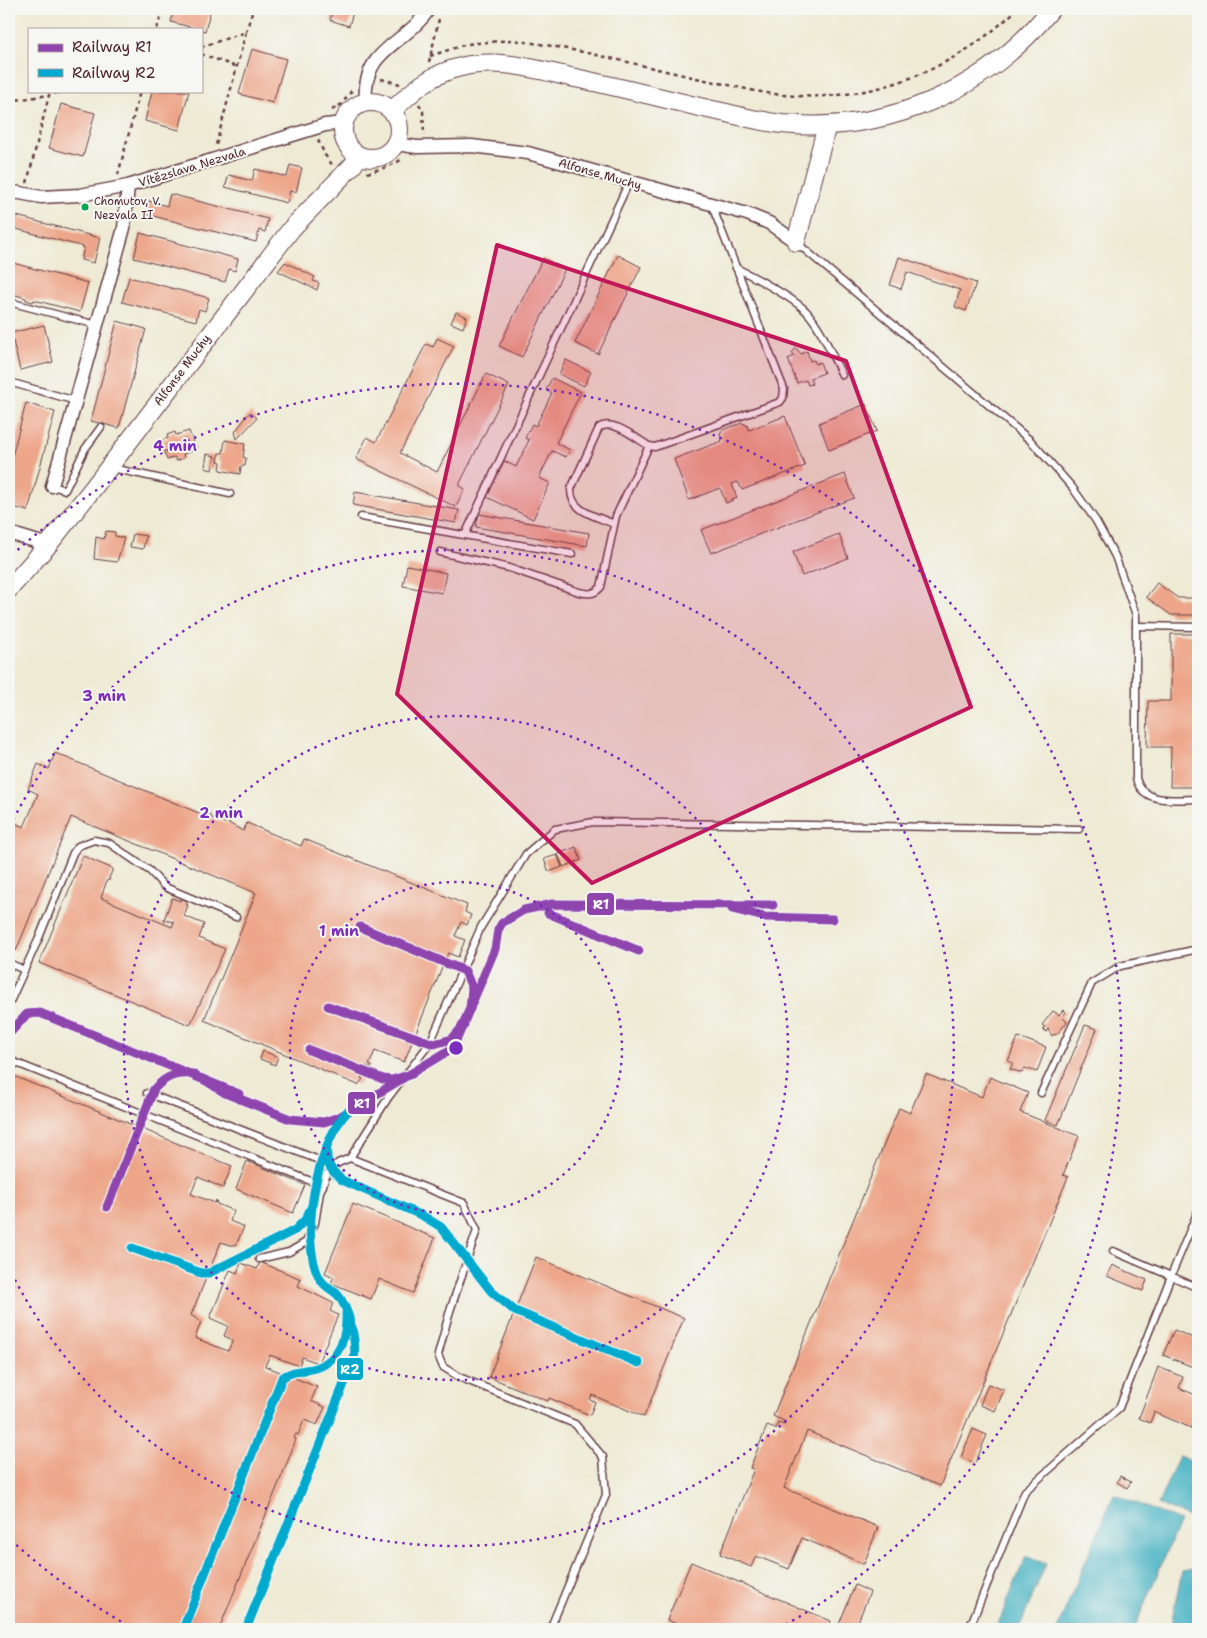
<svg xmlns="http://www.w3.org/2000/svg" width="1207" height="1638" font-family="'Shantell Sans',sans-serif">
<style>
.water{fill:#48b4c4;stroke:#496a78}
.building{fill:#eda689}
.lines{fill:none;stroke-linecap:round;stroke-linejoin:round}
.lane-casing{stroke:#633d44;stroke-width:9}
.street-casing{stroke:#633d44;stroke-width:15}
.secondary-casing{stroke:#633d44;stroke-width:20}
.path{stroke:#633d44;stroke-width:2.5;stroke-dasharray:4 4;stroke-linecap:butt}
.lane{stroke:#fff;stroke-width:6}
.street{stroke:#fff;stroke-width:12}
.secondary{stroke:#fff;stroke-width:18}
.rail-1-casing{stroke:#f6f6f2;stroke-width:12}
.rail-2-casing{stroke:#f6f6f2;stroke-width:12}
.rail-1{stroke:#8e44ad;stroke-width:9}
.rail-2{stroke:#00a9ce;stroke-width:9}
.marked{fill:#c2185b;fill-opacity:0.2;stroke:#c2185b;stroke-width:4;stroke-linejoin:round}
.ring{fill:none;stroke:#7b2cbf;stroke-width:2.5;stroke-dasharray:2.5 5}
.bus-dot{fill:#00a651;stroke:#f6f6f2;stroke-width:2}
.labels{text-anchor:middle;stroke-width:4;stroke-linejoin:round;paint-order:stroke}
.bus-label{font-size:11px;fill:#4a1f2b;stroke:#f6f6f2;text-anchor:start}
.street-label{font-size:12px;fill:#4a1f2b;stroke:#f6f6f2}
.centre{fill:#7b2cbf;stroke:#f6f6f2;stroke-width:2.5}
.ring-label{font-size:15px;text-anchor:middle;font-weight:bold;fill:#7b2cbf;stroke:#f6f6f2;stroke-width:4;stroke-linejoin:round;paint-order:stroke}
.line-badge{stroke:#f6f6f2;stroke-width:2}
.badge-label{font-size:14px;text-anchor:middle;font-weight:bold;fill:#fff}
</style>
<rect width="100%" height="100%" fill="#f6f6f2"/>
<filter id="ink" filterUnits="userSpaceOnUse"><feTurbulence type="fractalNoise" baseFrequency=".02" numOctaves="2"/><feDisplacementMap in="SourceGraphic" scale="10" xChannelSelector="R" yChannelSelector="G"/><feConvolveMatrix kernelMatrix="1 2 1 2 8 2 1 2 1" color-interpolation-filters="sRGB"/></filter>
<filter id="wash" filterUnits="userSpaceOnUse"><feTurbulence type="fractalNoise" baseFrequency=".0096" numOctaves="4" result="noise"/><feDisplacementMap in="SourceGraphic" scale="20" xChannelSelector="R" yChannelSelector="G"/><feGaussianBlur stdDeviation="1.12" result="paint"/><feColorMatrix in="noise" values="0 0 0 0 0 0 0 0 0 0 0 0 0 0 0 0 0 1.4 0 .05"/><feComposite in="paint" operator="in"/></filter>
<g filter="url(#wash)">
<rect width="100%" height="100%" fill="#eeead4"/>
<g class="water">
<polygon points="1179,1456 1198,1464 1198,1521 1158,1504"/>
<polygon points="1114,1494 1180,1521 1134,1629 1057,1629"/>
<polygon points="1026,1556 1046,1564 1019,1629 996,1629"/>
<polygon points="1198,1568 1198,1629 1170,1629 1182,1571"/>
</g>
<g id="blocks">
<g class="building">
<polygon points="174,9 211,9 205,31 171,22"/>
<polygon points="333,9 354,9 349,26 330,20"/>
<polygon points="252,49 286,59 273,103 239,94"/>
<polygon points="152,91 189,91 179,130 145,121"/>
<polygon points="61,104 95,113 83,157 49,148"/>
<polygon points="290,165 302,168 296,192 290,191 287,203 225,187 229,175 252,181 255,169 287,177"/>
<polygon points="170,194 268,219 265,232 259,230 256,242 145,214 149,201 167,206"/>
<polygon points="9,214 100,238 94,263 81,260 84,247 9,227"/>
<polygon points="140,233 238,259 235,271 229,269 225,282 134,258"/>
<polygon points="618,255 641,267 598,354 575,343"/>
<polygon points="899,257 976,283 966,311 955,307 960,290 907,272 901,289 890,285"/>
<polygon points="543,258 565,269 522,357 499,346"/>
<polygon points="9,262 88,283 80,312 34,300 33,302 26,300 26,298 9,293"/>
<polygon points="285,262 315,277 313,281 319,283 317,290 278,271"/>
<polygon points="129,277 209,298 205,311 199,309 196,321 122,302"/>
<polygon points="456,312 467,317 463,328 451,323"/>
<polygon points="117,321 146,329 119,428 91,421"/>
<polygon points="44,325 53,362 20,370 11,333"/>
<polygon points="437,338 454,346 400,453 437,472 486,374 509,385 460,483 460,486 465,489 456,507 356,459 367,437 376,442 426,344 433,347"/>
<polygon points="796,348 801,354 807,351 810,361 814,360 816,364 820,362 824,373 810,378 812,384 808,385 806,380 797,383 788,359 794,356 792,353"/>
<polygon points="566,360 591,372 584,386 559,374"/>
<polygon points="552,378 581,392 556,443 570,450 566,457 552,451 539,478 550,483 533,519 487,497 504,461 516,467 529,440 525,438 532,424 536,426 552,393 546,390"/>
<polygon points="26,403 55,412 28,511 9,506 9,468"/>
<polygon points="866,404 877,431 829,450 819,423"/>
<polygon points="250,412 257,418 237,439 235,432"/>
<polygon points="785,416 805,466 742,490 738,482 732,484 737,498 726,503 720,488 689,500 674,459 722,441 720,435 722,430 742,423 747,425 749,430"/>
<polygon points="189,431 196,450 183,454 184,458 176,461 175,457 167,460 160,441 168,438 167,435 175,432 176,435"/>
<polygon points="225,440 245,444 243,457 246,458 245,466 241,466 240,474 220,470 221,462 218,461 219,453 223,453"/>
<polygon points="207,454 215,456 212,470 205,468"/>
<polygon points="845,474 854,498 711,553 701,530"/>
<polygon points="355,492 459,510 456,523 353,505"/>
<polygon points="479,514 589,533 587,546 476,527"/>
<polygon points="106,531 115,532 115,536 124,538 117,562 94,559 96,537 104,539"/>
<polygon points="133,534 146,536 143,549 130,547"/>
<polygon points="839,534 848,558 802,576 793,552"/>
<polygon points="407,565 446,573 442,593 403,586"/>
<polygon points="1157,583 1178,598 1198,598 1198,615 1171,615 1146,597"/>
<polygon points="1171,634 1198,634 1198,787 1170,787 1171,747 1147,747 1148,701 1171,701"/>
<polygon points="55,753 206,816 211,815 210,817 225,823 225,821 243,831 247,823 301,846 304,839 467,905 465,912 471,915 467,925 461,922 455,936 465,940 458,957 448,953 404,1062 375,1051 369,1065 372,1066 371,1068 366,1066 361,1078 363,1079 358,1085 204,1020 256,893 71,817 16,951 9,948 9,830 12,822 24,827 38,794 28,789 38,764 49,769"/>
<polygon points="576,847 581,860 563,867 558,854"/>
<polygon points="557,855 562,867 549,872 544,859"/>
<polygon points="83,856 113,869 109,878 110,880 107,880 101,898 172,927 174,922 164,920 172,898 180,901 181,898 187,901 186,904 188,905 184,916 204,924 199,938 225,949 190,1025 39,963"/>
<polygon points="1063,1010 1066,1012 1062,1017 1067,1022 1056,1035 1054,1034 1052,1036 1048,1029 1046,1032 1043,1029 1045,1027 1042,1025 1053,1011 1059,1015"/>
<polygon points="1085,1025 1097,1029 1058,1125 1045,1120"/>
<polygon points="1018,1037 1046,1047 1037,1072 1025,1068 1022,1073 1010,1069 1013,1063 1008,1061"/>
<polygon points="263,1051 278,1057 275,1065 260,1059"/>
<polygon points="9,1074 232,1166 223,1188 198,1177 191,1194 215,1203 216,1200 217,1204 234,1211 230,1221 244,1227 236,1245 230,1245 221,1242 191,1315 201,1322 195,1338 228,1351 233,1340 224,1336 228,1326 210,1318 230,1270 237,1273 241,1263 257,1269 260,1262 301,1279 298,1286 333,1303 330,1311 338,1315 318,1363 302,1357 299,1366 270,1355 265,1366 317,1387 311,1401 325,1407 317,1425 304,1420 298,1435 296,1434 294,1438 296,1439 287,1463 219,1629 9,1629"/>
<polygon points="926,1074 982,1097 990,1077 1028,1093 1020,1112 1079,1136 1063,1175 1068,1177 940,1486 807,1431 784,1488 878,1527 864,1564 802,1538 789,1569 756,1556 751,1567 720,1554 754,1469 750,1468 767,1426 776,1429 778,1423 785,1425 784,1421 773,1416 899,1108 910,1113"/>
<polygon points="247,1161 305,1185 293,1213 236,1189"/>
<polygon points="353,1204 435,1238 413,1293 379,1279 371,1299 331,1283 334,1277 325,1273"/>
<polygon points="536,1257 684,1318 644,1417 592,1395 590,1400 595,1402 590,1415 549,1398 548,1401 489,1377"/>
<polygon points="1112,1265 1147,1280 1143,1291 1107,1276"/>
<polygon points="1174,1330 1198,1340 1198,1369 1163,1355"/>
<polygon points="1158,1367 1183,1377 1179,1388 1198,1396 1198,1431 1154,1412 1150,1423 1139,1418"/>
<polygon points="988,1384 1004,1390 995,1411 980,1405"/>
<polygon points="973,1429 987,1435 975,1463 961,1457"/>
<polygon points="1120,1476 1131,1482 1127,1488 1117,1482"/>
<polygon points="691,1562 831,1621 828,1629 689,1629 667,1620"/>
<polygon points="855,1585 870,1592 855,1629 837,1629"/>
</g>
</g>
</g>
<g filter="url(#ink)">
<use href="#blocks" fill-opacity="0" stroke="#633d44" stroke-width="1"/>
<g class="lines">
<defs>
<g id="lane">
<path d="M797,243l234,198 41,46 24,34 19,35 21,59v163c6,27 40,21 62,21"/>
<path d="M736,268c17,8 57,30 70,43 16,17 25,43 36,64"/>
<polyline points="9,302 97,325"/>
<polyline points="9,382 76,401"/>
<polyline points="112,468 230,494"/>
<polyline points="52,486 65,490 85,449 101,427"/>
<polyline points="361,517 572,554"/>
<path d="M614,524c-17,-8 -44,-12 -43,-35l28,-61c14,-10 38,11 50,18l6,1 125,-45 3,-4 1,-9 -72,-183"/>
<polyline points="465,535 629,182"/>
<path d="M440,552l69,16 70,24c9,2 15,3 22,-5l15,-71 33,-70"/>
<polyline points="1136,626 1198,627"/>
<polyline points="9,963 24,970"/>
<polyline points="9,1004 39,938 73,853 78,846 94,840 109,843 150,871 165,887 236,917"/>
<polyline points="9,1060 323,1186"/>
<polyline points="147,1093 334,1166"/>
<polyline points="1041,1093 1092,983 1120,966 1198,949"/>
<polyline points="350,1158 464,1203 477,1230 449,1314 438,1355 443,1367 459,1377 575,1424 603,1457 606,1495 550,1629"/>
<polyline points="1113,1251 1171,1276 1198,1211"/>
<polyline points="259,1259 289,1252 306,1242 315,1223 320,1192 327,1174 338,1163 350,1158 388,1098 430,1043 481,927 526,854 555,829 593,822 1079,829"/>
<polyline points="969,1629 1025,1491 1119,1408 1171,1276 1198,1288"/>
</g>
<g id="street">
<path d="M366,102c-5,-54 40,-57 63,-93"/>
<polyline points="396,144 417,147 472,146 528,153 747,214 769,223 796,242"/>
<polyline points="9,191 41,197 80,195 128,186 325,125 344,123"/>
<polyline points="52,486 124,228 128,186"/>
<polyline points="9,533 48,545"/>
</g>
<g id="secondary">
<circle cx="371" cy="130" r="28"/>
<path d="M392,111c20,-20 40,-38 69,-44 39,-10 80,4 119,12 43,9 85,20 128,30 25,5 49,12 74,15 104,10 204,-33 269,-115"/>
<polyline points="796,242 827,125"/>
<polyline points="9,589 48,545 94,487 292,228 353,165 359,156"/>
</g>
</defs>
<use href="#lane" class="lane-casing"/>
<use href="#street" class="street-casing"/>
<use href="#secondary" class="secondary-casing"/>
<g class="path">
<polyline points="157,29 163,9"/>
<polyline points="246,32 253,9"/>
<polyline points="201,47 246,32 216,145"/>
<polyline points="201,54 237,67"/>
<path d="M430,56l37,-12 44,-4c68,8 137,28 204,42 20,4 40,10 60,12 90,12 178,-22 242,-85"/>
<polyline points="429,62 439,19"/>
<polyline points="381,79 400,84"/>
<polyline points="9,101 49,95"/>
<polyline points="419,104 423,111 424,135"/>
<polyline points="332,110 342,104 352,90"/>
<polyline points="318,140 325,155 333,166"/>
<polyline points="367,173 387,167 403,159"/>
<polyline points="118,175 140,91"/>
<polyline points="27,183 49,95 63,91"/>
</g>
<use href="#lane" class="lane"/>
<use href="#street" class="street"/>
<use href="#secondary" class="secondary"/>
<defs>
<g id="rail-1">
<polyline points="732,909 764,917 833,919"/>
<polyline points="548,913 639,951"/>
<polyline points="360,927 465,971 472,988 470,1009"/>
<polyline points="328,1006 434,1044 452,1039 464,1025"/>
<polyline points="9,1034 27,1014 40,1013 239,1094"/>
<polyline points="309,1050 383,1079 392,1080 412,1074"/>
<polyline points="203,1079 225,1093 290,1119 324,1122 339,1117 453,1048 495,949 498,930 502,923 524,910 552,904 773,905"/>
<path d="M107,1207l47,-118c12,-13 21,-16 39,-15"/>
</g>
<g id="rail-2">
<path d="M327,1146c-2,16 3,24 15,34l81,36 18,11 50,64 24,20 124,52"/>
<polyline points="132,1248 201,1273 209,1273 295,1230 305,1220 312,1206"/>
<path d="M183,1629l99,-251c10,-8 22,-7 34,-10 24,-8 31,-33 30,-55"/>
<path d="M246,1629l108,-270c3,-16 -5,-52 -17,-65 -6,-5 -13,-8 -17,-15 -22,-39 -3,-137 28,-168"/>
</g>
</defs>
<use href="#rail-1" class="rail-1-casing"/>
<use href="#rail-2" class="rail-2-casing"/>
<use href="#rail-1" class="rail-1"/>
<use href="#rail-2" class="rail-2"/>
</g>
</g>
<path class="marked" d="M497,245l349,116 125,346 -379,176 -195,-189z"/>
<g class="ring">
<circle cx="456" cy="1048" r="166"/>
<circle cx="456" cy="1048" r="332"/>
<path d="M10 826A498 498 0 1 1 10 1270"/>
<path d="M134 1629A664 664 0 0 1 12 1541M12 555A664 664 0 1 1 778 1629"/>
</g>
<circle class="bus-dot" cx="85" cy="207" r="4.5"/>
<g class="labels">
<g class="bus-label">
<text x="94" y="205">Chomutov, V.<tspan x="94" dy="14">Nezvala II</tspan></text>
</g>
<g class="street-label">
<text transform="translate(192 167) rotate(-17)" y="4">Vítězslava Nezvala</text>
<text transform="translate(600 174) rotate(16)" y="4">Alfonse Muchy</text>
<text transform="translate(182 370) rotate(-53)" y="4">Alfonse Muchy</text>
</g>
</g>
<circle cx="456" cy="1048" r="8" class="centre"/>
<g class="ring-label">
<text x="175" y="451">4 min</text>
<text x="104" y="701">3 min</text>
<text x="221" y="818">2 min</text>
<text x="339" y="936">1 min</text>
</g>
<g class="line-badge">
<rect x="586" y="892" width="29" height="24" rx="5" fill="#8e44ad"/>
<rect x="347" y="1091" width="29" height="24" rx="5" fill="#8e44ad"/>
<rect x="336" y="1357" width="28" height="24" rx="5" fill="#00a9ce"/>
</g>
<g class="badge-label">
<text x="601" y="909">R1</text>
<text x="362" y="1108">R1</text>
<text x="350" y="1374">R2</text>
</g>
<rect width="1207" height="1638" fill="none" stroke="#f6f6f2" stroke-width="30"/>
<rect x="28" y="28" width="175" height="65" fill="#f6f6f2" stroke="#b1a0a2"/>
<rect x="38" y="44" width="25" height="8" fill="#8e44ad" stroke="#b1a0a2"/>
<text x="72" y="52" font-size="15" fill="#4a1f2b">Railway R1</text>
<rect x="38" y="69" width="25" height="8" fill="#00a9ce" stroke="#b1a0a2"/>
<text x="72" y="78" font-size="15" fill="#4a1f2b">Railway R2</text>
</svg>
